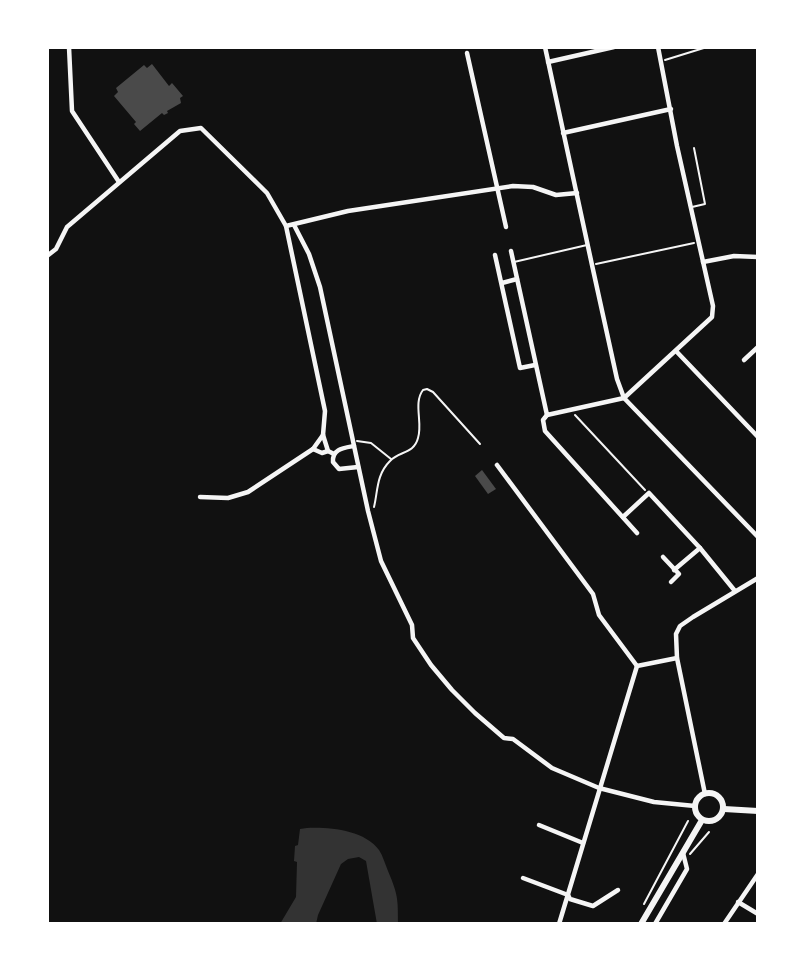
<svg xmlns="http://www.w3.org/2000/svg" width="805" height="971" font-family="Poppins,sans-serif">
<style>
.water{fill:#333}
.building{fill:#4a4a4a}
.lines{fill:none;stroke-linecap:round;stroke-linejoin:round}
.path{stroke:#f5f5f5;stroke-width:2}
.service{stroke:#f5f5f5;stroke-width:2}
.minor{stroke:#f5f5f5;stroke-width:4.5}
.secondary{stroke:#f5f5f5;stroke-width:6}
</style>
<rect width="100%" height="100%" fill="#111"/>
<path class="water" d="M307,828c23,-1 57,2 72,22 4,6 6,14 9,21 10,24 10,27 10,53h-21l-11,-63 -7,-4 -11,2 -7,5 -23,51 -2,9h-36l16,-27 1,-35 -3,-1 1,-15 3,-1 2,-16z"/>
<g class="building">
<polygon points="152,64 169,86 172,83 183,96 180,98 181,103 167,111 168,113 164,115 162,113 140,131 134,124 136,122 114,96 118,92 116,88 144,65 147,68"/>
<polygon points="482,470 496,489 488,494 475,476"/>
</g>
<g class="lines">
<g class="path">
<polyline points="665,60 707,47"/>
<polyline points="596,264 694,243"/>
<polyline points="575,415 645,490"/>
<polyline points="357,441 371,443 391,459"/>
<path d="M374,507c4,-16 2,-32 16,-46 9,-10 24,-7 28,-23 5,-15 -5,-35 5,-48l4,-1 6,3 47,52"/>
<polyline points="690,854 709,832"/>
<polyline points="644,904 688,821"/>
</g>
<g class="service">
<polyline points="692,207 705,204 694,148"/>
<polyline points="514,262 587,245"/>
</g>
<g class="minor">
<polyline points="69,47 72,111 119,182"/>
<polyline points="545,47 592,265 617,379 624,398 758,537"/>
<polyline points="467,53 506,227"/>
<polyline points="548,62 614,47"/>
<polyline points="563,133 671,109"/>
<polyline points="294,225 309,254 320,287 368,511 381,561 412,625 413,638 431,665 452,690 475,713 504,738 513,739 552,768 599,788 654,802 695,806"/>
<polyline points="286,226 325,411 323,435 328,451 334,454"/>
<polyline points="511,251 547,415 624,398 712,317 713,306 677,146 658,47"/>
<polyline points="495,255 520,368 535,365"/>
<polyline points="47,256 56,249 67,227 180,131 201,128 267,193 286,226 348,211 513,186 533,187 556,195 577,193"/>
<polyline points="703,262 734,256 758,257"/>
<polyline points="502,283 517,279"/>
<polyline points="676,351 758,437"/>
<polyline points="744,360 758,347"/>
<polyline points="547,415 543,420 545,431 637,533"/>
<path d="M354,446c-11,2 -22,3 -21,16l6,7 19,-2"/>
<polyline points="313,449 322,453 328,451"/>
<polyline points="497,465 593,594 599,615 637,666"/>
<polyline points="200,497 228,498 248,492 313,449 323,435"/>
<polyline points="623,517 649,493 700,548 735,591"/>
<polyline points="663,557 679,574 671,582"/>
<polyline points="674,570 700,548"/>
<polyline points="637,666 677,658"/>
<polyline points="705,794 677,658 676,634 680,626 693,617 758,578"/>
<polyline points="539,825 583,843"/>
<polyline points="523,878 568,895 570,899 593,906 618,890"/>
<polyline points="738,902 758,914"/>
<polyline points="559,924 637,666"/>
<polyline points="655,924 687,869 683,853"/>
<polyline points="724,924 758,874"/>
</g>
<g class="secondary">
<circle cx="709" cy="807" r="14"/>
<polyline points="724,809 758,811"/>
<polyline points="641,924 702,820"/>
</g>
</g>
<rect width="805" height="971" fill="none" stroke="#ffffff" stroke-width="98"/>
</svg>
